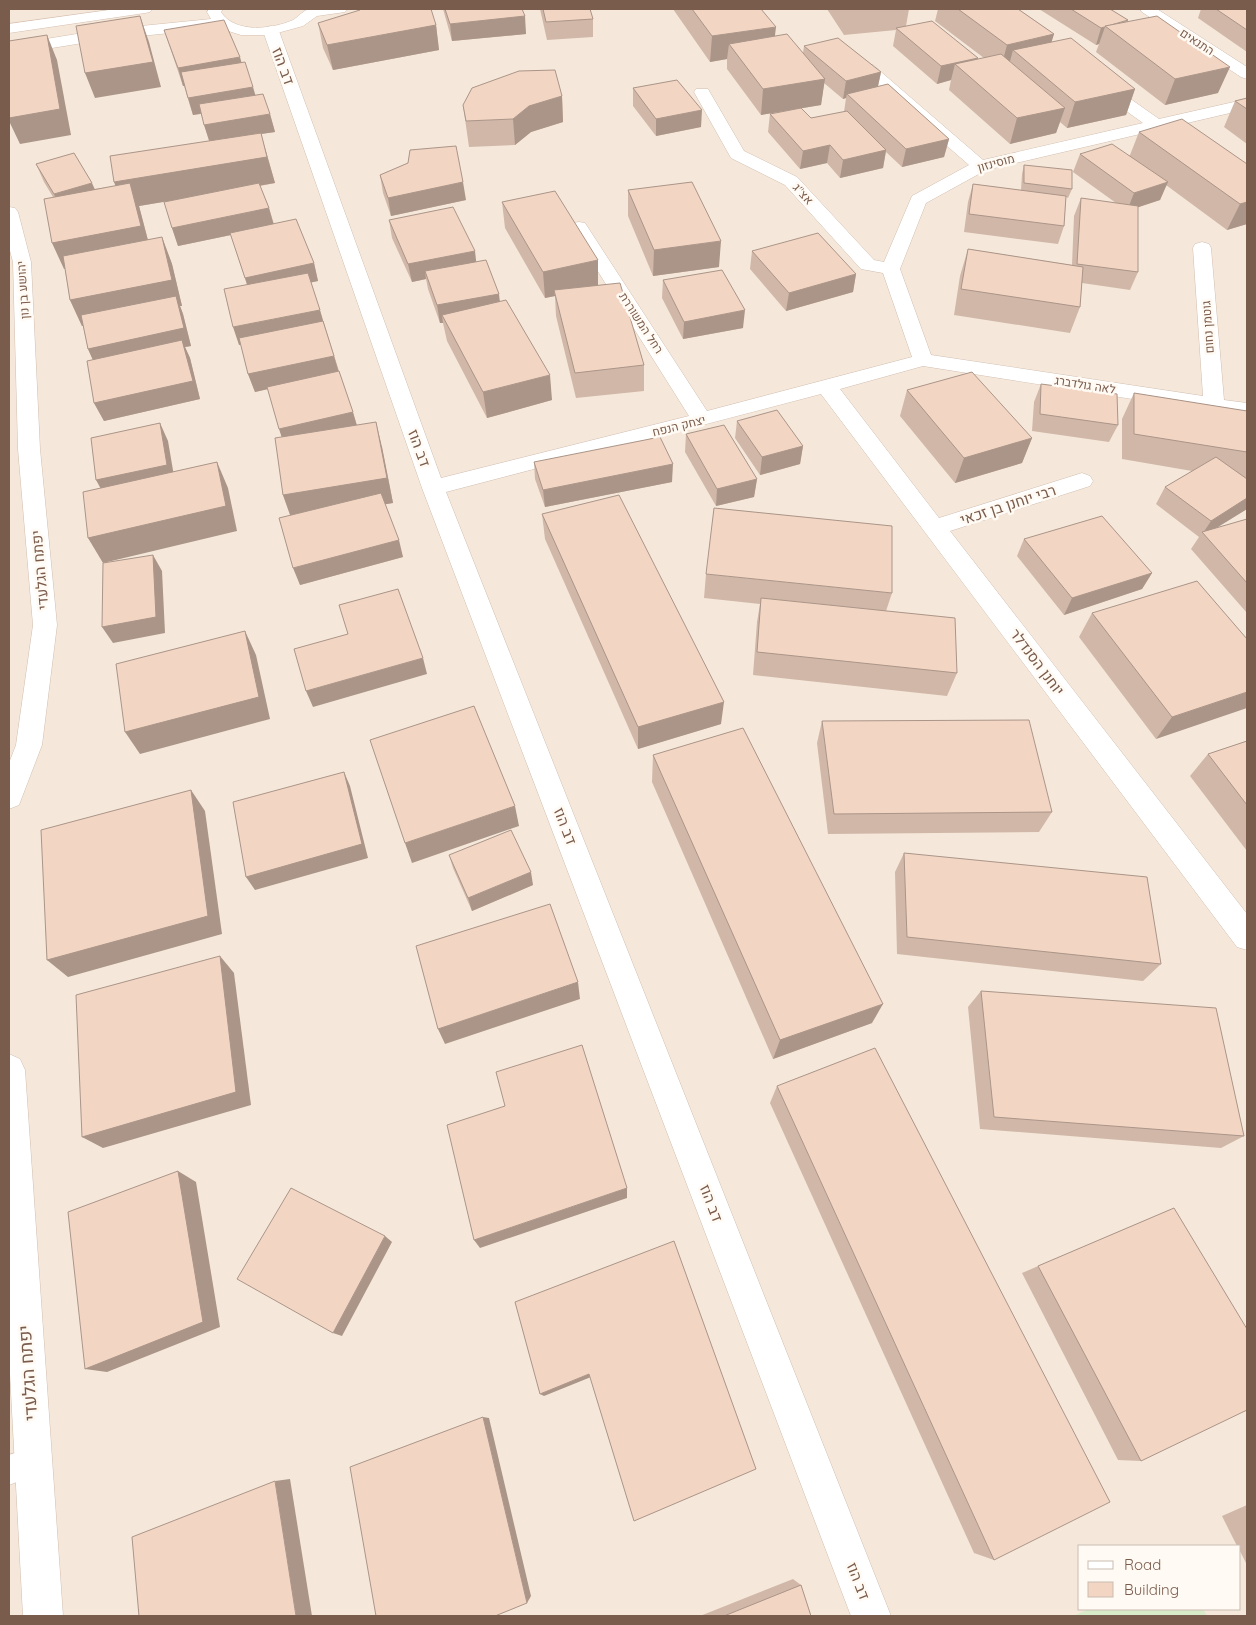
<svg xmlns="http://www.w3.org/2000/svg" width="1256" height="1625" font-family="Quicksand,Heebo,sans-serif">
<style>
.residential{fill:#f5e8da;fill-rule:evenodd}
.green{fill:#d8ecc9}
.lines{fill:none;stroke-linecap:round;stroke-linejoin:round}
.lane-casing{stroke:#d1beb0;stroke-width:1}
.street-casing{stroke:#d1beb0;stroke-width:1}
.secondary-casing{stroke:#d6c0b0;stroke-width:1}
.lane{fill:#fff;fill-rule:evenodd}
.street{fill:#fff;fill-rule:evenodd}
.secondary{fill:#fff;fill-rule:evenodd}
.wall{fill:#d1b7a8}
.shaded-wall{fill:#aa9588}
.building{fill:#f3d5c3;stroke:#aa9588}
.labels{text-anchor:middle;stroke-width:5;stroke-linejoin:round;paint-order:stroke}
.far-street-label{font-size:12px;fill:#7a5c4d;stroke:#fffaf3}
.street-label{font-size:15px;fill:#7a5c4d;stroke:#fffaf3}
.near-street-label{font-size:18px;fill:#7a5c4d;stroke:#fffaf3}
</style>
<rect width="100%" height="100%" fill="#fdf6ec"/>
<path class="residential" d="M9,9h1238v1607h-1238zM1080,1546h160v63h-160z"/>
<polygon class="green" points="1089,1609 1203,1609 1207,1616 1073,1616"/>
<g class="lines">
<defs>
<polygon id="lane" points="33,1447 43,1452 48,1462 43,1472 9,1485 9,1455"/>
<g id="street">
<polygon points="1140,9 1157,9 1247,67 1247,79 1241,77 1142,12"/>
<polygon points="271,26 276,28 279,31 441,478 689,416 570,227 573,223 579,222 585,223 707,411 912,357 883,273 861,269 785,185 731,158 694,92 696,89 708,89 744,151 797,177 874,260 884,262 912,196 969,165 861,71 859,68 861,65 873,65 983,160 1143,123 1093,87 1091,84 1093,81 1105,81 1159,119 1247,99 1247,109 1170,127 1174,132 1172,136 1160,136 1153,131 986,170 926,203 900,269 931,355 1203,396 1193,248 1195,244 1202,242 1209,244 1211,248 1224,400 1247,403 1247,417 923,366 840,389 939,518 1082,473 1090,476 1093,481 1090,486 950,531 1247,914 1247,950 1237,947 821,394 446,492 891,1616 851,1616 422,488 263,31 266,28"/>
<polygon points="9,207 15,208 18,212 31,262 40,449 57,625 42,745 19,805 9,809 9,763 16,745 33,625 18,449 13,262 9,247"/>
<polygon points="9,1054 20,1059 25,1070 63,1616 23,1616 9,1355"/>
</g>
<g id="secondary">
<polygon points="116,9 152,9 150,12 145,13 9,33 9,24"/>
<path d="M209,9h14l-2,3c14,22 52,17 72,8 5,-3 11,-10 16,-11 8,-3 29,-1 38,0l-2,3 -28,4 -14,10 -33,9h-29l-22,-7 -118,12 -92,15v-10l92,-15 110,-11 -4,-7z"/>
</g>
</defs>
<use href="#lane" class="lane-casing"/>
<use href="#street" class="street-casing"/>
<use href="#secondary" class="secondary-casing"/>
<use href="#lane" class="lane"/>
<use href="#street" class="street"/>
<use href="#secondary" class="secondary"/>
</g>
<g class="wall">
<polygon points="443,9 522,9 526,34 452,41"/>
<polygon points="540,9 590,9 593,19 593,37 547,40"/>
<polygon points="673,9 761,9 775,36 803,53 804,46 881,72 878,87 949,139 944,157 902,167 886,152 883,168 840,178 827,163 800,169 768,132 770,114 811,118 844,112 846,98 843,99 824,83 821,105 761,115 727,69 727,59 710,62"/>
<polygon points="827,9 909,9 906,26 978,59 984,58 935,21 938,9 1018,9 1054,34 1051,42 1135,89 1126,115 1067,128 1060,122 1056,133 1010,144 949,90 951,80 937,84 893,46 896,30 844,35"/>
<polygon points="1039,9 1110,9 1128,20 1128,22 1218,93 1165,105 1096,52 1099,44 1096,45"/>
<polygon points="1201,9 1247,9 1247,52 1198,18"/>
<polygon points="318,23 436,25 439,50 333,70 323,48"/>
<polygon points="164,30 241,63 255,95 270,114 275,132 261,134 275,183 260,186 269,208 274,224 314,263 318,281 311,282 339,371 357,425 382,447 393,503 385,504 403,557 300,585 290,515 283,495 282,437 268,389 255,392 248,374 241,345 239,345 247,285 231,235 178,246 172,228 181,199 139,206 148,240 162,237 172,264 182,306 180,306 183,314 191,346 185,347 190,358 200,399 104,421 94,403 93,360 88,349 83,326 82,326 70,300 53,197 44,182 36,164 95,189 115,186 209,141 201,114 193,115 184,86 183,86"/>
<polygon points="633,88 701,127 656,136 633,106"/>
<polygon points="562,96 563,122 531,132 515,145 469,147 463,105"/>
<polygon points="1247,98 1247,144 1224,127 1235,101"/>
<polygon points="1139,132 1247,164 1247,224 1227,230 1166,185 1160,200 1138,207 1138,272 1130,290 1082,283 1080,307 1070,333 954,315 960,276 968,249 1072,265 1074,216 1081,198 1116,203 1073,172 1080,154 1130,155"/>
<polygon points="408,163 466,200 391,216 383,193 380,175"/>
<polygon points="1024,165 1072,189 1068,198 1066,197 1064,226 1058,244 964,232 968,202 973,184 1021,190 1022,174"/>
<polygon points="628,190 719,267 653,276 628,216"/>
<polygon points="502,202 598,285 644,365 644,391 576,398 556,316 555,296 545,298 505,228"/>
<polygon points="389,220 476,262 500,301 552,400 487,418 447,341 443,323 440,323 428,289 426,279 412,282 392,238"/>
<polygon points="752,251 856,274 853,292 786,311 750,269"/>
<polygon points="663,280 743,328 683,339 662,298"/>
<polygon points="1041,384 1118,425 1109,442 1032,431 1034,402"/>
<polygon points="907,390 1032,438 1022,463 955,483 900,416"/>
<polygon points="1134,393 1247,411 1247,509 1216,528 1247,519 1247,613 1191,549 1199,537 1156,504 1165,487 1192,471 1122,459 1122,419"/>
<polygon points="737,421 803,446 800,464 760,475 735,438"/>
<polygon points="686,434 757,479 754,497 716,506 685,452"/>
<polygon points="534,462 672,482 545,507 535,479"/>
<polygon points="542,514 721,724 638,749 545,539"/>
<polygon points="1024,539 1152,573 1142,589 1064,615 1017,556"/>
<polygon points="706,574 892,593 886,611 957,673 947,696 753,675 757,622 760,604 704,598"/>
<polygon points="1092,613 1247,639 1156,739 1079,637"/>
<polygon points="822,721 1052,812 1039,832 828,834 817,743"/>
<polygon points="1247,741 1247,851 1190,776 1208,754"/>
<polygon points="653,755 872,1023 773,1059 652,782"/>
<polygon points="904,853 1161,964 1143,981 897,954 895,872"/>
<polygon points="449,855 533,885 472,911 453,868"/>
<polygon points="981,991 1244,1136 1221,1148 980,1129 968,1007"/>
<polygon points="777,1086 994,1560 974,1553 770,1103"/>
<polygon points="1174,1208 1141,1461 1118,1460 1022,1273"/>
<polygon points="1247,1505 1247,1565 1240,1551 1240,1546 1237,1546 1222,1516"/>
<polygon points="793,1579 801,1585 811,1616 700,1616"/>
</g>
<g class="shaded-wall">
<polygon points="140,16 149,42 161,87 95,98 85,73"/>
<polygon points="525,16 526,34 452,41 450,24"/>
<polygon points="436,25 439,50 333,70 327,45"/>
<polygon points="776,27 773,52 729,44 727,59 710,62 712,36"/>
<polygon points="1105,27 1099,44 1096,45 1101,28"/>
<polygon points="1054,34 1046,60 1013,50 1008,69 1000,71 1007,45"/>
<polygon points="47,35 57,60 71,135 20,144 9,121 9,118"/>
<polygon points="240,57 245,75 183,86 178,68"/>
<polygon points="978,58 974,75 955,64 951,80 937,84 941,66"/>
<polygon points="1230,67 1218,93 1165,105 1175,79"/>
<polygon points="881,72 877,90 847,94 846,98 843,99 846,81"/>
<polygon points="825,79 821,105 761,115 763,89"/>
<polygon points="253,87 258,104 193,115 188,98"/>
<polygon points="1135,89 1126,115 1067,128 1075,102"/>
<polygon points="562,96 563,122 531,132 515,145 513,119 529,106"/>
<polygon points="1065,108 1056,133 1010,144 1017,118"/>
<polygon points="702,110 701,127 656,136 656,119"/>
<polygon points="270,114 275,132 261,134 275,183 139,206 151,252 64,269 52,243 124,208 114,182 210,143 204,125"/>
<polygon points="949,139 944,157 902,167 906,149"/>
<polygon points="830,145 827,163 800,169 803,151"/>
<polygon points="886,150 883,168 840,178 843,160"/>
<polygon points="463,182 466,200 391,216 388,198"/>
<polygon points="1168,182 1160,200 1127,211 1134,193"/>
<polygon points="92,183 100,201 62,212 54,194"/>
<polygon points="1247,202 1247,224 1227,230 1240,204"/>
<polygon points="269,208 274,226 178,246 172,228"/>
<polygon points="162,237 172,264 182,306 180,306 183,314 191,346 185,347 190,358 200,399 104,421 94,403 96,367 88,349 178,307 82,326 70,300"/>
<polygon points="721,241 719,267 653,276 654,250"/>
<polygon points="475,251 477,269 425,271 426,279 412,282 408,264"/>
<polygon points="598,260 598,286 554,290 555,296 545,298 543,272"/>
<polygon points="314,263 318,281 251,296 245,278"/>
<polygon points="856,274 853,292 786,311 789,293"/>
<polygon points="499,294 501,312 442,315 443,323 440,323 437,305"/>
<polygon points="320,310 325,328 239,345 233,327"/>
<polygon points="745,310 743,328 683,339 684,322"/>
<polygon points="334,356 339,373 255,392 248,374"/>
<polygon points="550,375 552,400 487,418 483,392"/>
<polygon points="353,412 358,430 285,447 279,429"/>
<polygon points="376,422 382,447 393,503 292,520 283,495"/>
<polygon points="160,423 168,441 175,482 106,498 96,480"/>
<polygon points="1032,438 1022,463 955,483 964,458"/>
<polygon points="803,446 800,464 760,475 762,457"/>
<polygon points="217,462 228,488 237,531 103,563 88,538"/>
<polygon points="673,464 672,482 545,507 543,490"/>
<polygon points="757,479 754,497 716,506 717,489"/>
<polygon points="1247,498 1247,509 1205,535 1203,533 1211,521"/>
<polygon points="399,540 403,557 300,585 293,568"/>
<polygon points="153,555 162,571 165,633 113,643 102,627"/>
<polygon points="1152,573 1142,589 1064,615 1072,598"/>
<polygon points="245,631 256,655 270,719 140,754 125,732"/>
<polygon points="423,658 427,674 313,707 306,691"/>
<polygon points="1247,692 1247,708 1156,739 1172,717"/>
<polygon points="724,702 721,724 638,749 638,727"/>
<polygon points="344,772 350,786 368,858 255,890 246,877"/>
<polygon points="191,790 205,811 222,934 68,977 47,960"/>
<polygon points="515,806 519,826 412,863 405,843"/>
<polygon points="531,872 533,885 472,911 468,898"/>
<polygon points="220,956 234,973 251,1105 103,1148 82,1137"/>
<polygon points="578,982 580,999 445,1044 438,1029"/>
<polygon points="883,1004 872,1023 773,1059 780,1040"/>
<polygon points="178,1171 196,1182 220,1327 107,1372 85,1369"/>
<polygon points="627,1188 627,1198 480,1248 474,1240"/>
<polygon points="385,1236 392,1242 342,1336 333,1333"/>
<polygon points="589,1374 591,1377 544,1396 540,1394"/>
<polygon points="483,1417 489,1418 531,1596 527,1603"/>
<polygon points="290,1479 312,1616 296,1616 275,1481"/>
</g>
<g class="building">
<polygon points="360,9 431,9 436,25 327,45 318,23 360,10"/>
<polygon points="445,9 522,9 525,16 450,24"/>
<polygon points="543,9 590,9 593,19 546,22"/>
<polygon points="692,9 761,9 776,27 712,36"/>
<polygon points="958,9 1018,9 1054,34 1007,45"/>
<polygon points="1071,9 1110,9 1128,20 1101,28"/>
<polygon points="1216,9 1247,9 1247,30"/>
<polygon points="140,16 153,62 85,73 76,26"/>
<polygon points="1157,16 1230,67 1175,79 1105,26"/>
<polygon points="224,20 240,57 178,68 164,30"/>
<polygon points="932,21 978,58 941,66 896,28"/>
<polygon points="787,34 825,79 763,89 729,44"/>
<polygon points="47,35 60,109 9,118 9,41"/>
<polygon points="838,38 881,72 846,81 804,46"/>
<polygon points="1071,38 1135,89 1075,102 1013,50"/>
<polygon points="1001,54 1065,108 1017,118 955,64"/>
<polygon points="245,62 253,87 188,98 181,72"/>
<polygon points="555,70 562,96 529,106 513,119 466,121 463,105 472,88 519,71"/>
<polygon points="677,80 702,110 656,119 633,88"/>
<polygon points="888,84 949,139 906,149 847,94"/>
<polygon points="263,94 270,114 204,125 199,104"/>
<polygon points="1247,98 1247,109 1235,101"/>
<polygon points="801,108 811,118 847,111 886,150 843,160 830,145 803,151 770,114"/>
<polygon points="1182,119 1247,164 1247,202 1240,204 1139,132"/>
<polygon points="261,133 267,157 114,182 110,156"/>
<polygon points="1112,144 1168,182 1134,193 1080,154"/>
<polygon points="456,146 463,182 388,198 380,175 408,163 410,150"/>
<polygon points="74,153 92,183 54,194 36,164"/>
<polygon points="1024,165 1072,170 1072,189 1024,183"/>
<polygon points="692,182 721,241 654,250 628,190"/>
<polygon points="130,183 141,226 52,243 44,199"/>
<polygon points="259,183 269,208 172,228 164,202"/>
<polygon points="973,184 1066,196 1064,226 969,214"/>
<polygon points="555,191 598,260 543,272 502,202"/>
<polygon points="1081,198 1138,206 1138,272 1077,264"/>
<polygon points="453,207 475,251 408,264 389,220"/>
<polygon points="296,219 314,263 245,278 230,233"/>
<polygon points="818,233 856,274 789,293 752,251"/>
<polygon points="162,237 172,280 70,300 63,256"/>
<polygon points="968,249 1083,267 1080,307 961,289"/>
<polygon points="486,260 499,294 437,305 425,271"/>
<polygon points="722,270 745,310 684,322 663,280"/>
<polygon points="308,273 320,310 233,327 224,289"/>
<polygon points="620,283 644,365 575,373 554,290"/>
<polygon points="176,296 184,328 88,349 81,315"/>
<polygon points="506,300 550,375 483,392 442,315"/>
<polygon points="323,321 334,356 248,374 239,338"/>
<polygon points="182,340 193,381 94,403 87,361"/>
<polygon points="339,371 353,412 279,429 267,387"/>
<polygon points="972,372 1032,438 964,458 907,390"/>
<polygon points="1041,384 1117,394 1118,425 1040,414"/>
<polygon points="1134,393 1247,411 1247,452 1134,434"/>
<polygon points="777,410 803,446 762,457 737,421"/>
<polygon points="376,422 387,478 283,495 275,438"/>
<polygon points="160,423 167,465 96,480 91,438"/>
<polygon points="724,425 757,479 717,489 686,434"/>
<polygon points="660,437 673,464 543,490 534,462"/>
<polygon points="1216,457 1247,479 1247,498 1211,521 1165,487"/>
<polygon points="217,462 226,506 88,538 83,492"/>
<polygon points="381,493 399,540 293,568 279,518"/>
<polygon points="619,495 724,702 638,727 542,514"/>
<polygon points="714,508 892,526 892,593 706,574"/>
<polygon points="1102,516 1152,573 1072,598 1024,539"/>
<polygon points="1247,519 1247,583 1202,532"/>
<polygon points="153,555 156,617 102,627 103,563"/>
<polygon points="1197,581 1247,639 1247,692 1172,717 1092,613"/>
<polygon points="398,589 423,658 306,691 294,649 348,634 339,605"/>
<polygon points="761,598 955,618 957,673 757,652"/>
<polygon points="245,631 259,697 125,732 116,664"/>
<polygon points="474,706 515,806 405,843 370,740"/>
<polygon points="1029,720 1052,812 834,814 822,721"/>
<polygon points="743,728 883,1004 780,1040 653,755"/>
<polygon points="1247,741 1247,805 1208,754"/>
<polygon points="344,772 362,844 246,877 233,802"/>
<polygon points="191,790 208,916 47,960 41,830"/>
<polygon points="511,830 531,872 468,898 449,855"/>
<polygon points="904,853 1147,877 1161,964 907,937"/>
<polygon points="550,904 578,982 438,1029 416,946"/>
<polygon points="220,956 236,1092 82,1137 76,995"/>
<polygon points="981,991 1216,1008 1244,1136 994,1117"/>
<polygon points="582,1045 627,1188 474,1240 447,1125 505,1106 496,1072"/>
<polygon points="875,1048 1110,1502 994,1560 777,1086"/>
<polygon points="178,1171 203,1322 85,1369 68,1212"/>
<polygon points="291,1188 385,1236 333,1333 237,1279"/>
<polygon points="1174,1208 1247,1329 1247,1410 1141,1461 1038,1266"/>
<polygon points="674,1241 756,1469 634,1521 589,1374 540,1394 515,1302"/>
<polygon points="483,1417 527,1603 495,1616 376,1616 350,1467"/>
<polygon points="275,1481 296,1616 139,1616 132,1537"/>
<polygon points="801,1585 811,1616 724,1616"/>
</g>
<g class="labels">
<g class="far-street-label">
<text transform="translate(1197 42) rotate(33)" y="4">התנאים</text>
<text transform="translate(996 163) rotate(-15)" y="4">מוסינזון</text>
<text transform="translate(803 194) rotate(48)" y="4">אצ"ג</text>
<text transform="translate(23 290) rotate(-94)" y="4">יהושע בן נון</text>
<text transform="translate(641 323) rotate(57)" y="4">רחל המשוררת</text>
<text transform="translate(1208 327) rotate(-94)" y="4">גוטמן נחום</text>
<text transform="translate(1085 385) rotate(9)" y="4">לאה גולדברג</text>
<text transform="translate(679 426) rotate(-14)" y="4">יצחק הנפח</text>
</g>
<g class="street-label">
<text transform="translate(283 66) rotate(70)" y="5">דב הוז</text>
<text transform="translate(419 448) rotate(70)" y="5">דב הוז</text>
<text transform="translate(1008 505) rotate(-18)" y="5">רבי יוחנן בן זכאי</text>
<text transform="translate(40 570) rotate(-95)" y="5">יפתח הגלעדי</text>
<text transform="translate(1037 662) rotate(53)" y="5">יוחנן הסנדלר</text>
<text transform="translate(565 826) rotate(69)" y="5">דב הוז</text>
<text transform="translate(711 1203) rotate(69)" y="5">דב הוז</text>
<text transform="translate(858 1581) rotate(69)" y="5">דב הוז</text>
</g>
<g class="near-street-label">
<text transform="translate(28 1373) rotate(-94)" y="6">יפתח הגלעדי</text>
</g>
</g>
<rect width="1256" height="1625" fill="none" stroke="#7a5c4d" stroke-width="20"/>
<rect x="1078" y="1545" width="162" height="65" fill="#fffaf3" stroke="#cabbb1"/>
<rect x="1088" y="1561" width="25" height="8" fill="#ffffff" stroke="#cabbb1"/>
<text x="1124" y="1570" font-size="15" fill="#7a5c4d">Road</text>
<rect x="1088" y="1582" width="25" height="15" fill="#f3d5c3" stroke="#cabbb1"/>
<text x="1124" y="1595" font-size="15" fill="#7a5c4d">Building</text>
</svg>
